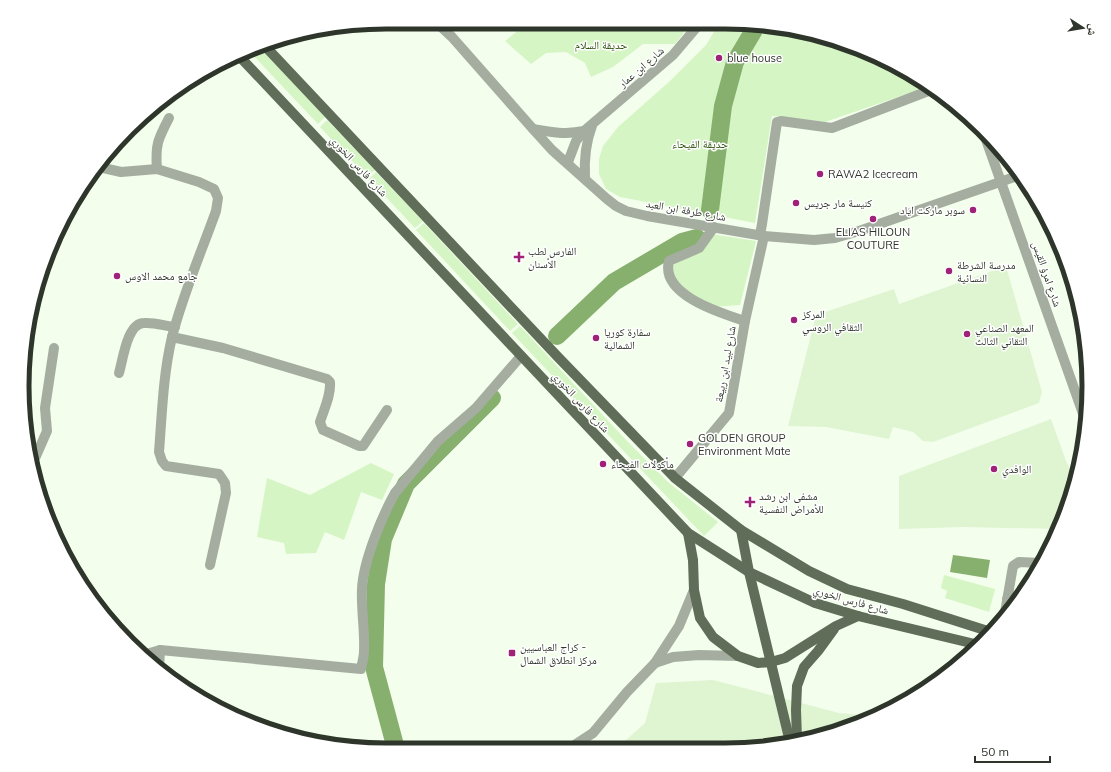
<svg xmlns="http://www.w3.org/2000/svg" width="1111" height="772" font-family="Mulish,'Noto Naskh Arabic',sans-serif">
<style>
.built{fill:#dff5d2}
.green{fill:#d6f5c4}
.water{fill:#87af6e}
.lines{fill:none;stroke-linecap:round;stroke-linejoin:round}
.river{stroke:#87af6e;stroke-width:18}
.minor{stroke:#a5ada1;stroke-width:10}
.major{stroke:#606d58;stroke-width:10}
.poi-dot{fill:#9e2277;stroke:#fff;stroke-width:1.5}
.labels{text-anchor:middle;stroke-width:3;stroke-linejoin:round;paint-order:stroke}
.park-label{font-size:11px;fill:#2c500b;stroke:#fff}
.poi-label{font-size:11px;fill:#2e352a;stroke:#fff;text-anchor:start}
.street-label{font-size:11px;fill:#2e352a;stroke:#fff}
.rim{fill:none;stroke:#2e352a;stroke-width:5}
</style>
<rect width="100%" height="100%" fill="#f3feed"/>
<g class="built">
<polygon points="1006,266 1042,392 1039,403 933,442 923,441 913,432 893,427 889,439 826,427 788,426 816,315 894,289 899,304"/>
<polygon points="1051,419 1066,461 1076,482 1058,529 964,527 899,529 899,476"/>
<polygon points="713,680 839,713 873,716 773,747 617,748 645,723 656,683"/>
</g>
<g class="green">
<polygon points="522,22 692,22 675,44 643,44 613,67 591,77 585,63 566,52 546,53 531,64 505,41 520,29"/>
<polygon points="720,22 796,29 907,71 927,87 825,122 772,116 755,223 620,197 606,189 599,174 599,159 603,146 618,127 670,81 706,45"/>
<polygon points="261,48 325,117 318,124 251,53"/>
<polygon points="327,120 375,170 367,177 320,127"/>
<polygon points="376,172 423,221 415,228 369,179"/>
<polygon points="424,223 518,324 510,331 416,230"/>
<polygon points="711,234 756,241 740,305 712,307 699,300 677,283 671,266 701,251"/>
<polygon points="520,326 626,440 668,482 718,522 704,536 512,333"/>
<polygon points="371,463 394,474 382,500 361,492 344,540 325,532 316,553 286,554 284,543 257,537 267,478 310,495"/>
<polygon points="944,575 995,589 989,612 945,598 947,591 941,588"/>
</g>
<polygon class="water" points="953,555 990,560 987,578 950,572"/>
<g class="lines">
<g class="river">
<polyline points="710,210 723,106 735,62 757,25"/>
<polyline points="557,336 614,282 682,242 697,238"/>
<polyline points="396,749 374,667 376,584 383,539 406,484 492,398"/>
</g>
<g class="minor">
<polyline points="436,22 452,37 533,129 552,150 607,199 616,206 626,211 647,216 764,236 814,240 835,238 859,231 1020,175"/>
<path d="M533,129c17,3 33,6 51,2"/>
<polyline points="984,134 1086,422"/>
<polyline points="568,162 576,141 584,131 673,55 701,22"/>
<path d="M99,167l22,5 36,-3 42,13 15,7 4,9 -2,13c-15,42 -33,83 -44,126 -9,38 -10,77 -13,115l3,9 4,5 53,8 6,9 1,10 -16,72"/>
<path d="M157,169c-2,-24 1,-30 12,-51"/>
<path d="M585,179c-1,-19 0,-35 7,-53"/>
<path d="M714,227l-15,21 -30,13c-9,34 52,52 76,60"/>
<polyline points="760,235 762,224 777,122 781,121 832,128 931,90"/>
<path d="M172,337l51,11 104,31 3,3c1,14 -6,27 -10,40l3,8 36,16h4l24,-36"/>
<path d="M119,373c4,-13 8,-50 25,-50 10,-1 21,3 31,4"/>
<polyline points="31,463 36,456 47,431 45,408 54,348"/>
<polyline points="675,478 729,413 745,321 764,236"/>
<polyline points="1007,599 1019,599"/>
<polyline points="1004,618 1013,566 1019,562 1042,563"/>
<path d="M143,655l17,-5 201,19c1,-6 3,-12 3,-18 1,-21 -3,-41 -2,-62 1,-27 20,-73 33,-96l43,-52 38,-33 45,-52"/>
<polyline points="655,663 673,657 699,655 738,656"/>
<polyline points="159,670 160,650"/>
<polyline points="570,748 593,733 627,692 655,663 679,626 694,590"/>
</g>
<g class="major">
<polyline points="265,46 557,356 675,478 741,530 809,571 847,589 903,604 991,632"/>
<polyline points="241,58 688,533 749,572 815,603 858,616 979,645"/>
<polyline points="741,530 749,572 790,742"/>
<polyline points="688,533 693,560 694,590 700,618 713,637 738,656 758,663 771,662 785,658 836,626 858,616"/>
<polyline points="797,739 796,710 797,686 804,667 818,651 834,629"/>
</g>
</g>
<g class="poi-dot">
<circle cx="719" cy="58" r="4"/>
<circle cx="820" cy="174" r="4"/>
<circle cx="796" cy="203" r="4"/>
<circle cx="973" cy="210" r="4"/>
<circle cx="873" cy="219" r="4"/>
<path d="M517 251h4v4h4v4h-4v4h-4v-4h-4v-4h4z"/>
<circle cx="949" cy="271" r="4"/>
<circle cx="117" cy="276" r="4"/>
<circle cx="794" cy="320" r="4"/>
<circle cx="967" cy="334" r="4"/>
<circle cx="596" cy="338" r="4"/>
<circle cx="690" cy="444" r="4"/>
<circle cx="603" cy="464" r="4"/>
<circle cx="994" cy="469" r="4"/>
<path d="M748 496h4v4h4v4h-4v4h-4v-4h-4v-4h4z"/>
<rect x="508" y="649" width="8" height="8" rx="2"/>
</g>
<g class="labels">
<g class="park-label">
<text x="601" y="49">حديقة السلام</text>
<text x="700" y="148">حديقة الفيحاء</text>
</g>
<g class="poi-label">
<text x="727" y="62">blue house</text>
<text x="828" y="178">RAWA2 Icecream</text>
<text x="804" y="207">كنيسة مار جريس</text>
<text x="965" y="214" text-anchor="end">سوبر ماركت اياد</text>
<text x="873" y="236" text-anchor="middle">ELIAS HILOUN<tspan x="873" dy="13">COUTURE</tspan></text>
<text x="528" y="255">الفارس لطب<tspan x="528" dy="13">الأسنان</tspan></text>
<text x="957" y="269">مدرسة الشرطة<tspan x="957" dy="13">النسائية</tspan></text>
<text x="125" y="280">جامع محمد الاوس</text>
<text x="802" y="318">المركز<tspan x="802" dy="13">الثقافي الروسي</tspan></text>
<text x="975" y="332">المعهد الصناعي<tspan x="975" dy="13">التقاني الثالث</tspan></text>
<text x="604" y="336">سفارة كوريا<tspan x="604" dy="13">الشمالية</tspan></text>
<text x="698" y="442">GOLDEN GROUP<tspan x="698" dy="13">Environment Mate</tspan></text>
<text x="611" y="468">مأكولات الفيحاء</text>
<text x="1002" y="473">الوافدي</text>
<text x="759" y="500">مشفى ابن رشد<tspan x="759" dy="13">للأمراض النفسية</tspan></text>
<text x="520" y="651">كراج العباسيين -<tspan x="520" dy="13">مركز انطلاق الشمال</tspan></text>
</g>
<g class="street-label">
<text transform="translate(641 67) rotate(-41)" y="4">شارع ابن عمار</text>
<text transform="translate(359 166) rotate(47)" y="4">شارع فارس الخوري</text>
<text transform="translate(686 210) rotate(10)" y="4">شارع طرفة ابن العبد</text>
<text transform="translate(1047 274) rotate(71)" y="4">شارع امرؤ القيس</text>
<text transform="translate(725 364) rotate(-80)" y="4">شارع لبيد ابن ربيعة</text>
<text transform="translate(581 402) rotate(47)" y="4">شارع فارس الخوري</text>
<text transform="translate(851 600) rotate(16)" y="4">شارع فارس الخوري</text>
</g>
</g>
<path d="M0 0H1111V772H0ZM386 29H725A357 357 0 0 1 1082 386V386A357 357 0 0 1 725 743H386A357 357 0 0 1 29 386V386A357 357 0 0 1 386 29Z" fill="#fff" fill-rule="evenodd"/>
<path class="rim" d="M386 29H725A357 357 0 0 1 1082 386V386A357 357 0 0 1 725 743H386A357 357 0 0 1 29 386V386A357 357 0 0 1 386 29Z"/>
<g transform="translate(1083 28) rotate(102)" stroke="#ffffff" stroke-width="3" paint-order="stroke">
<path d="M0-3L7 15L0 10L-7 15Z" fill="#2e352a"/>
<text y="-6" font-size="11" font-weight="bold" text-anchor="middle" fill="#2e352a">ش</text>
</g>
<path d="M975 756v6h75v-6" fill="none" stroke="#2e352a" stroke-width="2"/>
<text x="981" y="756" font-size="12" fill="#2e352a" stroke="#ffffff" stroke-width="3" paint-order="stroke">50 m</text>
</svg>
